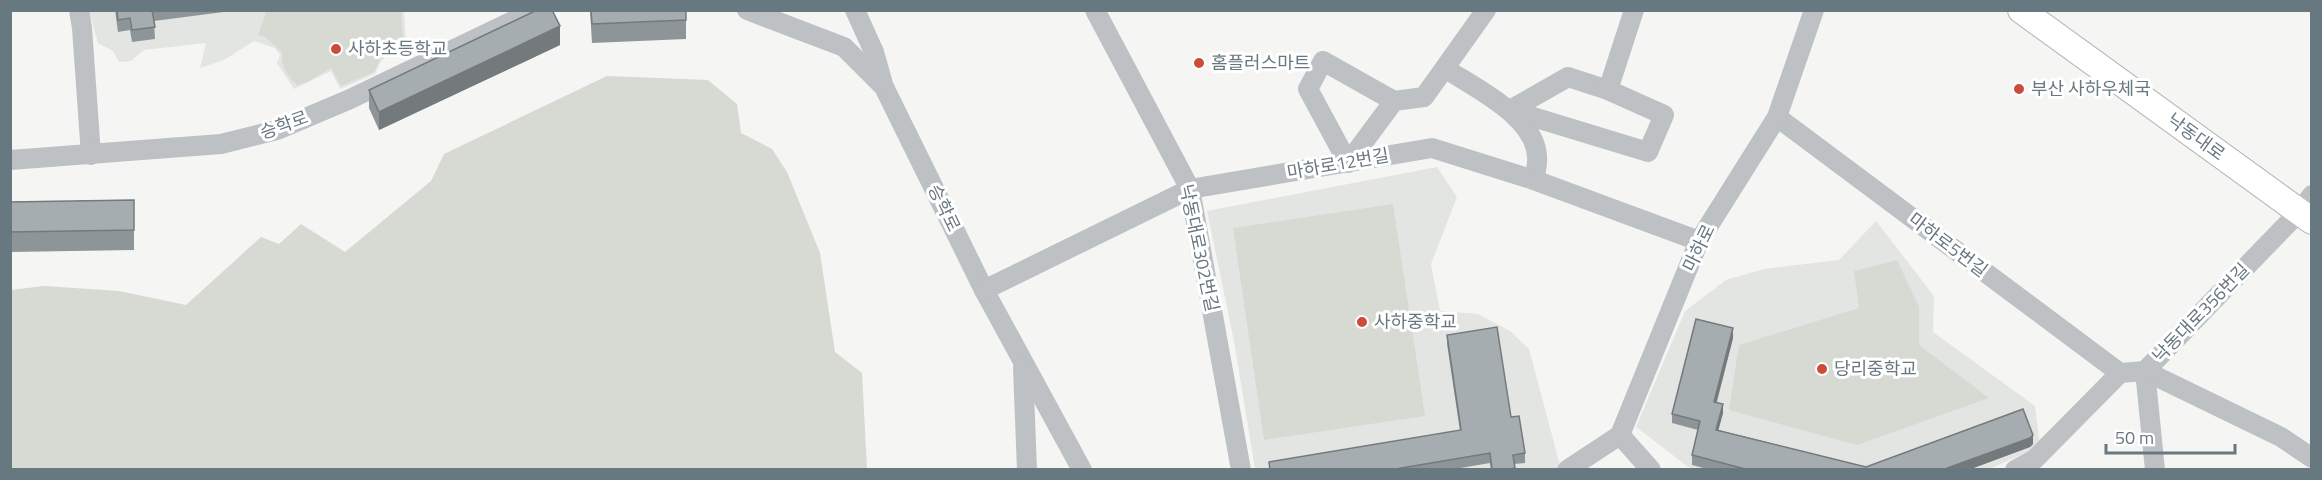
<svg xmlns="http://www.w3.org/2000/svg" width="2322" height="480" font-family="'Titillium Web','Noto Sans KR',sans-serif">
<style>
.built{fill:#e3e5e3}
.green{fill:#d6dad2}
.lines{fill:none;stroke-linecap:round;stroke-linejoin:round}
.major-casing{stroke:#afb4b6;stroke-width:28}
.minor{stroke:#bdc1c4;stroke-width:20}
.major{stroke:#fff;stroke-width:26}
.wall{fill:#8e9598}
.shaded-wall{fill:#74797c}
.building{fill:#a5adb1;stroke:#74797c;stroke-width:1.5}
.poi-dot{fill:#cc4c3c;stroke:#fff;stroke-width:2}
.labels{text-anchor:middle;stroke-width:6;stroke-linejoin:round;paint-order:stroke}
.poi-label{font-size:18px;fill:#687880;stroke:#fff;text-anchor:start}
.street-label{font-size:18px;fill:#687880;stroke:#fff}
</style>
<rect width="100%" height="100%" fill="#f5f5f3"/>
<g class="built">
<polygon points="89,11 404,11 406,41 381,61 375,74 340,89 331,71 294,89 277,63 280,55 275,48 254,41 224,60 200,68 206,43 144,50 131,61 119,62 113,51 98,43"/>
<polygon points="1437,167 1457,197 1431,264 1440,311 1478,314 1510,331 1529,349 1561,469 1255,469 1234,341 1207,211"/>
<polygon points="1876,221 1934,296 1933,332 2035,406 2040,446 1990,469 1691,469 1636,427 1685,311 1726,280 1764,269 1839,260"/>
</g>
<g class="green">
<path d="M401,11l2,27 -22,20 -7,14 -33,14 -10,-18 -22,13 -12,4c-10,-10 -16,-18 -15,-33l-18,-16h-6l8,-24 3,-1z"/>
<polygon points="607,76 708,80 737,104 741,133 772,149 787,172 820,253 835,352 862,373 867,469 11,469 11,290 44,286 119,291 186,305 261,237 279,244 301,224 345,252 431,181 444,154"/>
<polygon points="1393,204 1425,416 1264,440 1233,228"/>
<polygon points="1897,260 1919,307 1919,345 1989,398 1857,445 1729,410 1739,345 1859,308 1854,271"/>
</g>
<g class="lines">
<defs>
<polyline id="major" points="2021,10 2312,221"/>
</defs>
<use href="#major" class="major-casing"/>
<g class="minor">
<polyline points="79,10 82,28 91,155"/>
<polyline points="747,10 844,47 884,87 984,290 1082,470"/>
<polyline points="855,10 874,52 883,84"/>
<polyline points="1095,10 1190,189 1241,470"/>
<path d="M1446,69c29,19 90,48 91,88 1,7 -2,16 -3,23"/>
<polygon points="1568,77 1608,90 1664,115 1648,152 1510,110"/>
<polyline points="1608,90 1634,10"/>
<polyline points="1394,101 1323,61 1308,89 1348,163 1394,101 1424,97 1486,10"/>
<polyline points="1777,117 2120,373"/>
<polyline points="10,160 221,144 277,130 348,100 536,10"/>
<polyline points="984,290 1190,189 1432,148 1534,180 1699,241"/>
<polyline points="1023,367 1027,470"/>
<polyline points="2145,371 2281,437 2312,458"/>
<polyline points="2145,371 2155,470"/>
<polyline points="1620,435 1651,470"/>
<polyline points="1567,470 1620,435 1699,241 1777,117 1814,10"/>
<polyline points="2015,470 2035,459 2120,373 2145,371 2299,212 2312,195"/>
</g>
<use href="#major" class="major"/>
</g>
<g class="wall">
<polygon points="115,10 239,10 154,21 155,39 132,42 130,30 118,32"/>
<polygon points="590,10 686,10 686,39 592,43"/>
<polygon points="560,45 379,130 369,108 369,90"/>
<polygon points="134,200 134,250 10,252 10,202"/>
<polygon points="1447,335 1525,453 1525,463 1514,464 1515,470 1491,470 1490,463 1449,470 1269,470 1269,462 1460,431 1447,344"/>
<polygon points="1733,338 1717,402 1723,413 1718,430 1866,467 2033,444 2030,447 1968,470 1711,470 1692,465 1692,455 1698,430 1672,423 1672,414"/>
<polygon points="2312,392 2312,415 2310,414 2310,394"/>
</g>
<g class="shaded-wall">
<polygon points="560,26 560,45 379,130 379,112"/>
<polygon points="1733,328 1733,338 1714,411 1714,402"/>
<polygon points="1723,404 1723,413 1716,439 1716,430"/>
<polygon points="2033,435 2033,444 2030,447 1968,470 1942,470"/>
</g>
<g class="building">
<polygon points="117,10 152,10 155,27 132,30 130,18 118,20"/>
<polygon points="537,10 552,10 560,26 379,112 369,90"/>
<polygon points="591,10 686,10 686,20 592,24"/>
<polygon points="134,200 134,230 10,232 10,202"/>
<polygon points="1696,319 1733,328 1714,402 1723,404 1716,430 1866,467 2023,409 2033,435 2030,438 1942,470 1749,470 1692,455 1700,421 1672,414"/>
<polygon points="1497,327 1511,417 1519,416 1525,453 1513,455 1515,468 1503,470 1492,470 1490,453 1396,469 1396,470 1270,470 1269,462 1461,430 1447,335"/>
</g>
<g class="poi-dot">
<circle cx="336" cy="49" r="6"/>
<circle cx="1199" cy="63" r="6"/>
<circle cx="2019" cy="89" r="6"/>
<circle cx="1362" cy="322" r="6"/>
<circle cx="1822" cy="369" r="6"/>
</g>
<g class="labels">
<g class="poi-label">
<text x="348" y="55">사하초등학교</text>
<text x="1211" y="69">홈플러스마트</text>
<text x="2031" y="95">부산 사하우체국</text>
<text x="1374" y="328">사하중학교</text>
<text x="1834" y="375">당리중학교</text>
</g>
<g class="street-label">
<text transform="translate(284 125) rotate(-20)" y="6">승학로</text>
<text transform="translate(2196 137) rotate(36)" y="6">낙동대로</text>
<text transform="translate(1338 164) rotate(-10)" y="6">마하로12번길</text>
<text transform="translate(944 208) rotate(64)" y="6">승학로</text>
<text transform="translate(1948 245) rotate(37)" y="6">마하로5번길</text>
<text transform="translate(1199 248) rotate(78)" y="6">낙동대로302번길</text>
<text transform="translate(1699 248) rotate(-64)" y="6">마하로</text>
<text transform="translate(2201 313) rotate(-46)" y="6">낙동대로356번길</text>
</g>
</g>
<rect width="2322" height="480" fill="none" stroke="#687880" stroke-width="24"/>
<path d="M2106 444v9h129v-9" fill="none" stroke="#687880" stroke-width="3"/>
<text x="2115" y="444" font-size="18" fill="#687880" stroke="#ffffff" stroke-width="4.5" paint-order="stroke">50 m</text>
</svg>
